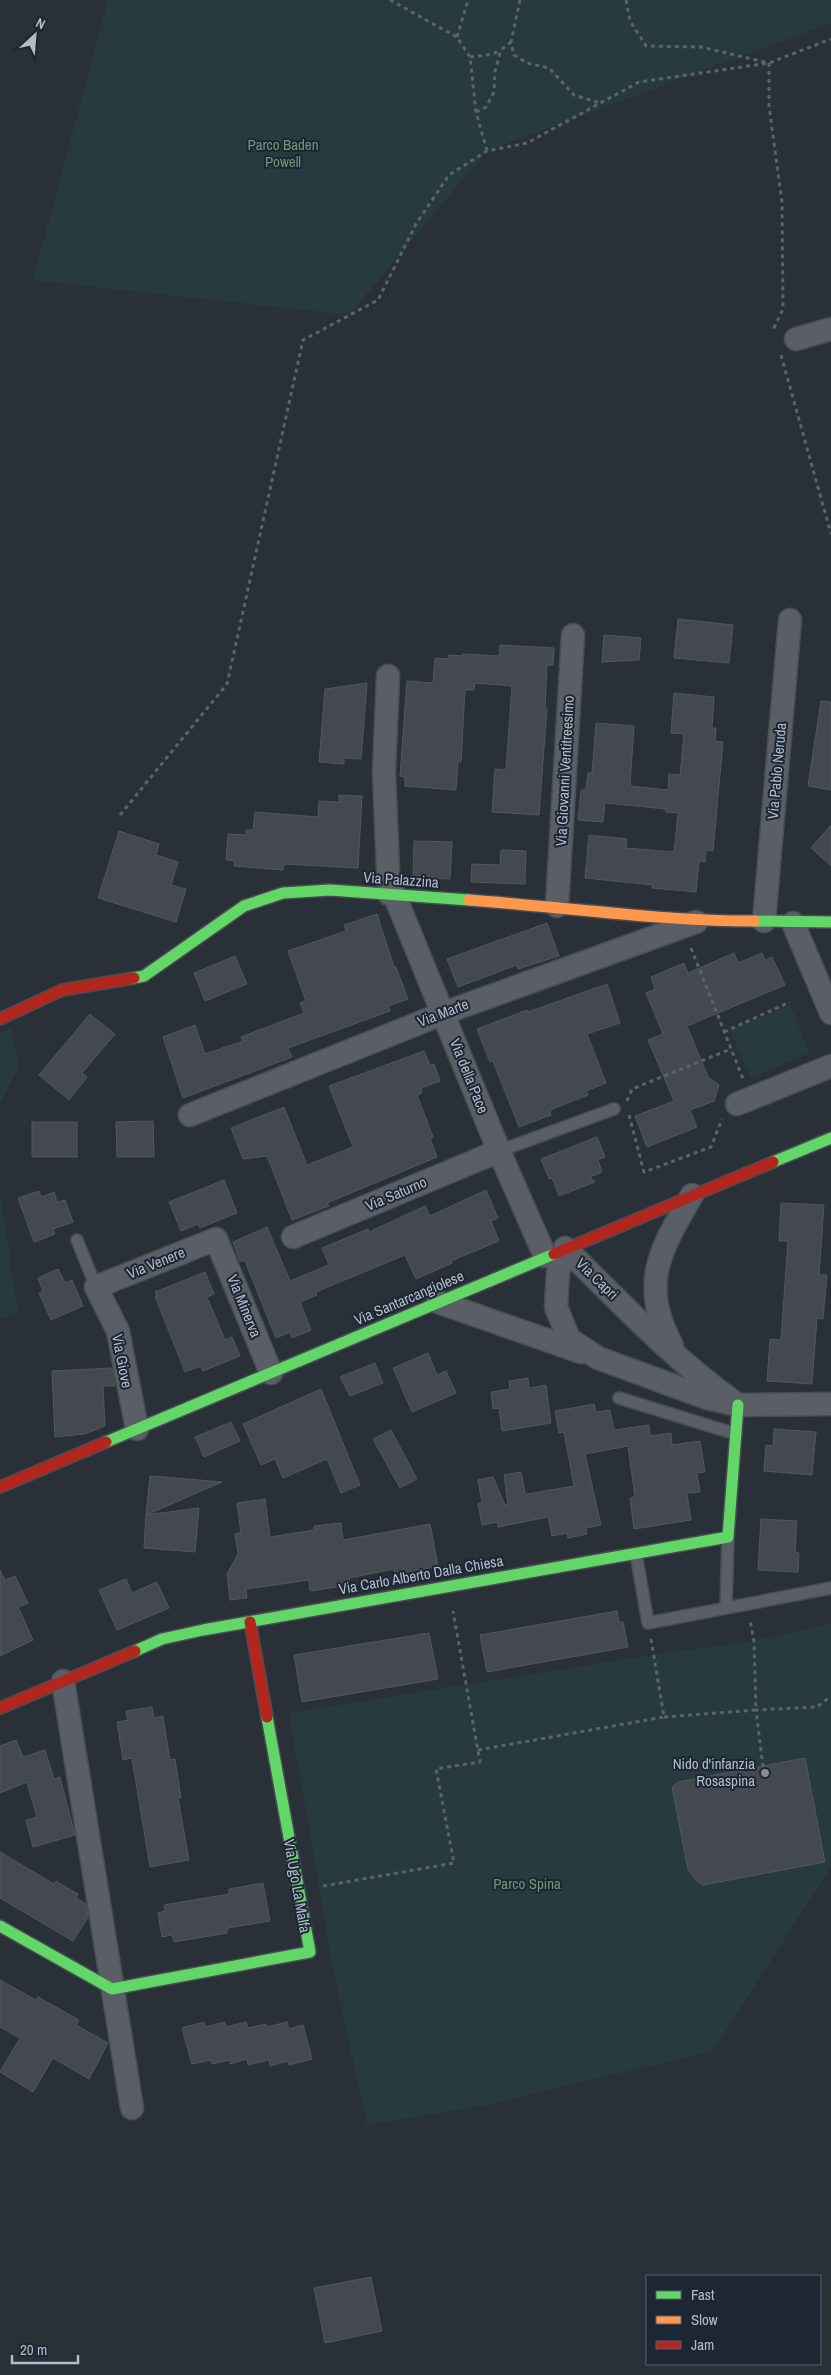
<svg xmlns="http://www.w3.org/2000/svg" width="831" height="2375" font-family="'Archivo Narrow',sans-serif">
<style>
.green{fill:#273a3e}
.building{fill:#444950;stroke:#52575f}
.lines{fill:none;stroke-linecap:round;stroke-linejoin:round}
.lane-casing{stroke:#484c53;stroke-width:14}
.street-casing{stroke:#484c53;stroke-width:25}
.fast-casing{stroke:#484c53;stroke-width:14}
.slow-casing{stroke:#484c53;stroke-width:14}
.jam-casing{stroke:#484c53;stroke-width:14}
.path{stroke:#5d636a;stroke-width:3;stroke-dasharray:4 4;stroke-linecap:butt}
.lane{stroke:#5a5e66;stroke-width:11}
.street{stroke:#5a5e66;stroke-width:22}
.fast{stroke:#63d668;stroke-width:11}
.slow{stroke:#ff974d;stroke-width:11}
.jam{stroke:#b3261e;stroke-width:11}
.poi-dot{fill:#848b96;stroke:#1d2633;stroke-width:2}
.labels{text-anchor:middle;stroke-width:4;stroke-linejoin:round;paint-order:stroke}
.park-label{font-size:15px;fill:#6b9a76;stroke:#1d2633}
.street-label{font-size:15px;fill:#b4bcc9;stroke:#1d2633}
.poi-label{font-size:15px;fill:#b4bcc9;stroke:#1d2633;text-anchor:end}
</style>
<rect width="100%" height="100%" fill="#2a3038"/>
<g class="green">
<polygon points="108,0 831,0 831,23 487,151 349,315 33,280"/>
<polygon points="790,1005 810,1053 751,1078 730,1030"/>
<polygon points="10,1028 19,1066 0,1104 0,1033"/>
<polygon points="0,1191 18,1313 0,1319"/>
<polygon points="831,1623 831,1867 713,2051 482,2106 367,2125 333,1970 289,1713 645,1656 754,1641"/>
</g>
<g class="building">
<polygon points="678,619 733,625 729,663 674,658"/>
<polygon points="604,635 641,638 639,660 602,662"/>
<polygon points="500,645 554,648 553,665 547,665 545,708 547,708 539,815 492,812 495,769 506,770 512,686 475,683 474,690 465,690 461,762 458,762 456,790 405,786 405,777 400,776 407,681 433,683 435,658 449,659 449,655 463,656 463,654 499,656"/>
<polygon points="367,683 361,759 344,758 344,764 319,762 325,689"/>
<polygon points="674,693 714,697 712,728 716,728 715,741 723,742 713,851 706,850 705,862 699,861 696,892 652,888 653,885 585,878 589,835 627,839 626,848 674,852 678,813 666,812 666,809 605,803 603,822 578,820 581,790 586,790 588,773 592,773 596,723 634,726 630,786 668,790 669,774 680,775 684,734 671,733"/>
<polygon points="821,701 831,702 831,790 808,786"/>
<polygon points="339,795 362,796 358,868 284,864 283,870 234,866 235,861 226,860 228,834 246,835 246,830 253,830 255,812 318,817 319,801 339,802"/>
<polygon points="831,825 831,866 811,848"/>
<polygon points="119,831 159,844 156,855 178,862 171,885 186,889 176,922 98,898"/>
<polygon points="414,841 452,842 450,879 413,877"/>
<polygon points="501,850 526,851 525,884 471,882 472,864 500,865"/>
<polygon points="377,914 394,967 396,967 408,999 388,1006 390,1011 288,1048 292,1057 183,1098 163,1037 195,1025 205,1054 243,1041 241,1037 304,1013 300,1003 306,1001 288,951 346,931 344,925"/>
<polygon points="547,923 559,956 518,969 517,965 458,987 447,959"/>
<polygon points="734,953 738,963 762,953 765,960 772,957 785,985 687,1026 708,1077 719,1085 714,1101 690,1110 697,1127 647,1147 635,1116 674,1101 648,1040 663,1034 646,993 655,989 651,977 684,963 688,973"/>
<polygon points="235,956 247,984 205,1001 194,973"/>
<polygon points="607,984 620,1023 587,1034 606,1083 586,1091 588,1095 550,1110 551,1115 519,1127 493,1061 490,1062 477,1029 527,1010 528,1012"/>
<polygon points="90,1014 115,1034 82,1073 87,1077 69,1100 39,1075"/>
<polygon points="424,1051 430,1065 434,1064 440,1081 421,1088 422,1093 417,1095 433,1137 430,1138 437,1157 327,1203 329,1206 292,1220 267,1156 243,1159 231,1128 284,1107 307,1165 353,1147 329,1086"/>
<polygon points="153,1121 154,1157 117,1157 116,1122"/>
<rect x="32" y="1122" width="45" height="35"/>
<polygon points="597,1137 605,1157 598,1160 602,1172 590,1177 595,1182 559,1196 552,1178 549,1179 541,1159"/>
<polygon points="224,1180 237,1213 200,1228 198,1224 181,1231 169,1202"/>
<polygon points="486,1190 498,1218 491,1221 499,1241 451,1261 452,1263 416,1279 405,1255 316,1292 317,1295 300,1302 311,1330 292,1338 290,1332 276,1338 245,1261 240,1261 233,1242 267,1227 290,1281 329,1265 322,1248 368,1229 369,1232 425,1206 430,1216"/>
<polygon points="39,1191 41,1197 54,1192 57,1202 65,1200 73,1222 53,1229 55,1234 34,1242 18,1198"/>
<polygon points="781,1203 824,1205 819,1275 827,1275 823,1319 817,1318 812,1384 767,1381 770,1339 781,1340 788,1241 779,1241"/>
<polygon points="58,1269 65,1283 72,1280 83,1306 51,1320 39,1293 43,1291 38,1278"/>
<polygon points="205,1272 214,1294 207,1297 225,1340 232,1337 240,1356 203,1371 201,1366 185,1372 155,1296 157,1296 155,1292"/>
<polygon points="428,1353 437,1375 446,1371 456,1393 412,1412 393,1368"/>
<polygon points="375,1363 383,1383 350,1396 340,1377"/>
<polygon points="112,1368 115,1386 103,1386 105,1426 85,1434 55,1437 52,1371"/>
<polygon points="528,1378 529,1388 546,1385 551,1423 502,1431 499,1408 493,1409 491,1392 510,1389 509,1381"/>
<polygon points="321,1389 360,1485 341,1493 327,1459 283,1478 275,1459 261,1465 243,1424"/>
<polygon points="594,1404 596,1412 610,1410 614,1430 649,1425 650,1436 671,1433 672,1445 700,1441 705,1472 697,1473 700,1492 687,1493 691,1520 634,1529 630,1498 635,1497 628,1446 585,1454 601,1525 586,1528 587,1534 568,1538 567,1533 552,1536 548,1517 498,1527 497,1522 482,1525 478,1504 482,1503 478,1480 493,1477 505,1505 508,1504 504,1475 521,1472 525,1493 527,1494 574,1486 564,1432 559,1433 555,1411"/>
<polygon points="231,1422 240,1441 204,1457 195,1437"/>
<polygon points="774,1429 816,1432 812,1475 764,1471 766,1445 773,1446"/>
<polygon points="391,1430 417,1479 400,1488 373,1439"/>
<polygon points="150,1476 164,1477 222,1482 146,1515"/>
<polygon points="265,1499 270,1537 314,1530 314,1526 341,1523 343,1540 430,1524 438,1566 395,1575 394,1569 349,1578 350,1585 310,1591 309,1580 246,1589 247,1598 230,1600 227,1574 238,1554 235,1534 241,1533 237,1503"/>
<polygon points="199,1508 195,1552 144,1548 146,1515"/>
<polygon points="761,1519 797,1521 795,1552 799,1553 798,1572 758,1570"/>
<polygon points="0,1570 5,1580 15,1576 28,1603 18,1607 33,1640 0,1656"/>
<polygon points="126,1579 132,1593 157,1582 169,1608 117,1630 99,1590"/>
<polygon points="617,1611 619,1622 623,1622 628,1647 487,1672 480,1635"/>
<polygon points="429,1633 438,1679 302,1702 294,1655"/>
<polygon points="152,1707 154,1718 163,1716 170,1760 175,1759 181,1798 178,1798 189,1860 150,1867 132,1758 123,1760 117,1722 128,1720 126,1711"/>
<polygon points="16,1740 23,1757 45,1750 54,1779 60,1777 75,1835 33,1847 26,1820 37,1817 27,1782 0,1793 0,1746"/>
<polygon points="805,1758 825,1862 703,1885 697,1881 688,1869 672,1787 678,1782"/>
<polygon points="0,1852 54,1884 56,1881 78,1894 76,1898 86,1904 88,1917 73,1941 0,1898"/>
<polygon points="263,1883 270,1921 228,1928 227,1933 174,1942 172,1935 162,1937 158,1913 165,1911 164,1905 229,1894 229,1889"/>
<polygon points="0,1980 36,2000 38,1997 79,2020 76,2025 108,2043 89,2079 53,2058 33,2092 0,2072 20,2038 0,2027"/>
<polygon points="204,2022 205,2027 225,2022 226,2027 246,2022 248,2028 266,2024 267,2027 287,2022 289,2029 303,2025 312,2059 289,2065 288,2061 270,2066 269,2060 248,2065 247,2059 230,2064 230,2060 212,2064 211,2060 192,2064 182,2028"/>
<polygon points="371,2277 382,2331 325,2343 314,2288"/>
</g>
<g class="lines">
<defs>
<g id="lane">
<polyline points="499,1151 614,1109"/>
<polyline points="77,1240 96,1287"/>
<polyline points="619,1398 736,1434"/>
<polyline points="636,1554 648,1623 831,1588"/>
<polyline points="726,1608 728,1538"/>
</g>
<g id="street">
<polyline points="796,339 831,329"/>
<polyline points="388,676 384,772 389,894"/>
<polyline points="394,894 499,1151 545,1256"/>
<polyline points="557,906 573,635"/>
<polyline points="764,921 790,620"/>
<polyline points="793,923 831,1013"/>
<polyline points="737,1104 831,1066"/>
<polyline points="190,1115 444,1013 696,922"/>
<polyline points="293,1237 499,1151"/>
<polyline points="438,1302 581,1352"/>
<path d="M672,1346c-33,-63 -12,-95 20,-151"/>
<path d="M738,1405c-64,-45 -117,-102 -173,-157l-7,24 -2,35 13,32 29,19 109,40 31,7 93,-1"/>
<polyline points="137,1429 118,1331 96,1287 216,1239 271,1373"/>
<polyline points="63,1681 132,2108"/>
</g>
<g id="fast">
<polyline points="754,921 831,922"/>
<polyline points="134,978 144,976 244,906 283,893 330,890 469,900"/>
<polyline points="773,1162 831,1138"/>
<polyline points="106,1442 554,1254"/>
<polyline points="135,1651 162,1639 203,1630 728,1537 738,1405"/>
<polyline points="0,1926 112,1989 310,1952 267,1717"/>
</g>
<path id="slow" d="M469,900c95,7 190,21 285,21"/>
<g id="jam">
<polyline points="0,1019 62,990 134,978"/>
<polyline points="554,1254 773,1162"/>
<polyline points="0,1487 106,1442"/>
<polyline points="250,1622 267,1717"/>
<polyline points="0,1708 135,1651"/>
</g>
</defs>
<use href="#lane" class="lane-casing"/>
<use href="#street" class="street-casing"/>
<use href="#fast" class="fast-casing"/>
<use href="#slow" class="slow-casing"/>
<use href="#jam" class="jam-casing"/>
<g class="path">
<polyline points="390,0 457,37 470,57 476,112 487,151"/>
<polyline points="520,0 511,42 514,55 527,63 549,68 574,95 600,103"/>
<polyline points="626,0 630,21 646,46 701,47 769,63 769,106 782,202 783,309 774,328 777,330"/>
<polyline points="457,37 468,0"/>
<polyline points="470,57 493,54 501,50"/>
<polyline points="476,112 486,107 494,92 495,71 501,50 511,42"/>
<polyline points="781,355 831,534"/>
<polyline points="120,815 227,684 303,340 378,300 416,224 449,175 487,151 527,143 639,82 769,63 831,39"/>
<polyline points="691,948 743,1079"/>
<polyline points="724,1032 790,1002"/>
<polyline points="627,1101 632,1089 731,1049"/>
<polyline points="629,1115 644,1172 711,1147 722,1119"/>
<polyline points="664,1717 756,1710 754,1641 750,1620"/>
<polyline points="478,1750 664,1717 651,1639"/>
<polyline points="763,1767 756,1710 817,1707 831,1696"/>
<polyline points="323,1886 454,1863 436,1769 480,1762 453,1611"/>
</g>
<use href="#lane" class="lane"/>
<use href="#street" class="street"/>
<use href="#fast" class="fast"/>
<use href="#slow" class="slow"/>
<use href="#jam" class="jam"/>
</g>
<circle class="poi-dot" cx="765" cy="1773" r="5"/>
<g class="labels">
<g class="park-label">
<text x="283" y="150">Parco Baden<tspan x="283" dy="17">Powell</tspan></text>
<text x="527" y="1889">Parco Spina</text>
</g>
<g class="street-label">
<text transform="translate(565 771) rotate(-87)" y="5">Via Giovanni Ventitreesimo</text>
<text transform="translate(777 771) rotate(-85)" y="5">Via Pablo Neruda</text>
<text transform="translate(401 880) rotate(4)" y="5">Via Palazzina</text>
<text transform="translate(443 1013) rotate(-21)" y="5">Via Marte</text>
<text transform="translate(469 1076) rotate(68)" y="5">Via della Pace</text>
<text transform="translate(396 1194) rotate(-23)" y="5">Via Saturno</text>
<text transform="translate(156 1263) rotate(-22)" y="5">Via Venere</text>
<text transform="translate(597 1279) rotate(44)" y="5">Via Capri</text>
<text transform="translate(409 1298) rotate(-23)" y="5">Via Santarcangiolese</text>
<text transform="translate(244 1306) rotate(68)" y="5">Via Minerva</text>
<text transform="translate(122 1361) rotate(79)" y="5">Via Giove</text>
<text transform="translate(421 1575) rotate(-10)" y="5">Via Carlo Alberto Dalla Chiesa</text>
<text transform="translate(297 1886) rotate(80)" y="5">Via Ugo La Malfa</text>
</g>
<g class="poi-label">
<text x="755" y="1769">Nido d'infanzia<tspan x="755" dy="17">Rosaspina</tspan></text>
</g>
</g>
<rect x="646" y="2275" width="175" height="90" fill="#1d2633" stroke="#59626f"/>
<rect x="656" y="2291" width="25" height="8" fill="#63d668" stroke="#59626f"/>
<text x="691" y="2300" font-size="15" fill="#b4bcc9">Fast</text>
<rect x="656" y="2316" width="25" height="8" fill="#ff974d" stroke="#59626f"/>
<text x="691" y="2325" font-size="15" fill="#b4bcc9">Slow</text>
<rect x="656" y="2341" width="25" height="8" fill="#b3261e" stroke="#59626f"/>
<text x="691" y="2350" font-size="15" fill="#b4bcc9">Jam</text>
<g transform="translate(35 35) rotate(26)" stroke="#1d2633" stroke-width="4" paint-order="stroke">
<path d="M0-4L9 19L0 12L-9 19Z" fill="#b4bcc9"/>
<text y="-8" font-size="14" font-weight="bold" text-anchor="middle" fill="#b4bcc9">N</text>
</g>
<path d="M12 2355v8h66v-8" fill="none" stroke="#b4bcc9" stroke-width="2.5"/>
<text x="20" y="2355" font-size="15" fill="#b4bcc9" stroke="#1d2633" stroke-width="4" paint-order="stroke">20 m</text>
</svg>
